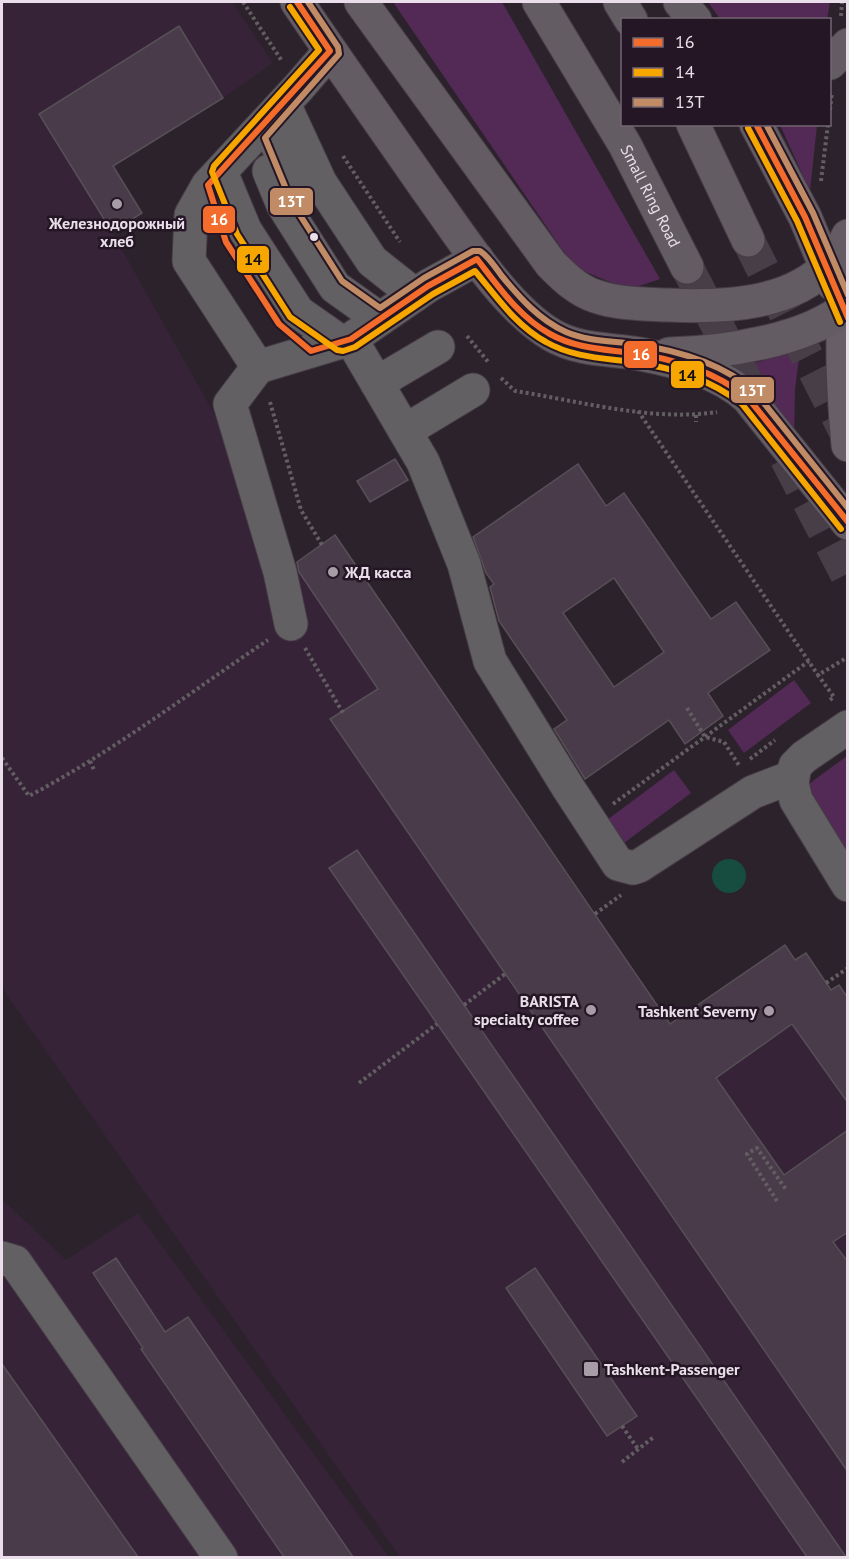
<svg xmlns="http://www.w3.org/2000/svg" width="849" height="1559" font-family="'PT Sans',sans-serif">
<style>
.built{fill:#362337}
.green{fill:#532955}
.water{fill:#164d40}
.building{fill:#4a3b4a;stroke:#575057;stroke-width:1.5;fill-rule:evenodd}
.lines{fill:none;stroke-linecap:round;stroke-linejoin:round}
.highway-tunnel{stroke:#483e48;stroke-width:33;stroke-dasharray:33 16;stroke-linecap:butt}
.minor-casing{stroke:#463d46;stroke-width:35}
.major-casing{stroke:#463d46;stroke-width:35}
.highway-casing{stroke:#463d46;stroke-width:35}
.path{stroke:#625e62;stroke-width:4;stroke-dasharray:3 3;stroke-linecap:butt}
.minor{stroke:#636063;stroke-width:33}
.major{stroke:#665f66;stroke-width:33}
.highway{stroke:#635c63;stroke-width:33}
.bus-1-casing{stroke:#251625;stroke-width:10}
.bus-2-casing{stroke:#251625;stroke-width:10}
.bus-3-casing{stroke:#251625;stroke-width:10}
.bus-1{stroke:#f36c2b;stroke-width:6}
.bus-2{stroke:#f7a600;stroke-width:6}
.bus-3{stroke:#c18c65;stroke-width:6}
.poi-dot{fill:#a79ca7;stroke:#251625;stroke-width:2}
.bus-dot{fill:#e9dee9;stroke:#251625;stroke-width:2}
.labels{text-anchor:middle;stroke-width:5;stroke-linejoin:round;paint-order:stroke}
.street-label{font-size:16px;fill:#e9dee9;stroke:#251625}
.poi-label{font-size:16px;font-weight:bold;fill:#e9dee9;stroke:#251625;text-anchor:start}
.line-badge{stroke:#251625;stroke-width:2}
.badge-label{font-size:16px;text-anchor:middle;font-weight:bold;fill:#fff}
.pale-badge-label{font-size:16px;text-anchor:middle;font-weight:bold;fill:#111}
</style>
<rect width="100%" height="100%" fill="#2c222c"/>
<g class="built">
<polygon points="2,2 232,2 273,63 223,98 113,166 112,232 226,435 294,564 335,535 670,1024 785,945 795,960 806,953 831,990 839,985 847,998 847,1557 400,1557 2,988"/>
<polygon points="2,1199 66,1260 138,1213 389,1557 2,1557"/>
</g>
<g class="green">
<polygon points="393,2 502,2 660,279 636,287 617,285 574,267"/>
<polygon points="708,2 830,2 827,20 720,19"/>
<polygon points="780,125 817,125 810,191"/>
<polygon points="801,342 795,390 794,440 723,368 763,361"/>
<polygon points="794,680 811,703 744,753 728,730"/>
<polygon points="847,756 847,867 805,792 810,783"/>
<polygon points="674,770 691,793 624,843 607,820"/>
</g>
<circle class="water" cx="729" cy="876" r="17"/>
<g class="building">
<polygon points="179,26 223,98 113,166 142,213 112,232 39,114"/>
<polygon points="395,459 408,480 370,502 357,481"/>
<path d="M578,464l28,42 18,-13 87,126 25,-17 34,48 -62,43 15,23 -38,28 -16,-24 -84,59 -31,-50 13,-9 -68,-99 -9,-34 4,-3 -8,-11 -13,-36zM614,578l50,74 -50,35 -51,-74z"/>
<polygon points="335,535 670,1024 785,945 795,960 806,953 831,990 839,985 848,998 848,1103 792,1024 716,1078 784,1175 848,1130 848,1232 833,1242 848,1262 848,1472 330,719 378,689 299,572 297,562"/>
<polygon points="357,850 464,1005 846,1557 807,1557 329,868"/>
<polygon points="116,1258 165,1332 188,1317 353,1557 284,1557 141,1349 143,1348 93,1273"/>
<polygon points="535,1268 637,1416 607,1436 506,1288"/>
<polygon points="2,1364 138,1557 2,1557"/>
</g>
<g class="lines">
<g class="highway-tunnel">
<polyline points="748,240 848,437"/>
<polyline points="687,267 762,412"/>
<polyline points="786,458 848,577"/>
</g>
<defs>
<g id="minor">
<polyline points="330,51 299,87 208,185 191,215 189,261 252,358 258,367 351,339 428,286 477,259"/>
<polyline points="284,104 320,182 372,261 415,295"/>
<polyline points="266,123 302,194"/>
<polyline points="269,171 283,205 335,287 380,319"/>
<polyline points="221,172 245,230 298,312 341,342"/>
<polyline points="351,339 423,462 464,564 490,661 569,789 618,864 633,868 639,866 753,792 792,777"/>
<polyline points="258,367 230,404 280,572 291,624"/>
<polyline points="377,383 438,347"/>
<polyline points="405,431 473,390"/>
<polyline points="848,727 804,757 795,766 792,783 796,800 848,885"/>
<polyline points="2,1258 15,1262 221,1558"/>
</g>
<path id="major" d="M846,285c-6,53 -3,107 2,160"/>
<g id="highway">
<path d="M297,2c42,62 86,124 129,186 32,44 79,120 126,147 27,16 59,14 88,19 36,7 80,18 108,44l100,125"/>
<path d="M361,2l190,262c13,13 26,26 44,32 22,8 48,8 72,9 65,3 149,0 181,-69"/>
<path id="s1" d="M539,2l86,143 62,122"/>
<polyline points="620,2 631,20"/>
<polyline points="680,2 695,20"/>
<polyline points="830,63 848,45"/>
<polyline points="693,124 748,240"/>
<polyline points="756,124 805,217 833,284"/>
<path d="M669,354c51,-1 140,-13 179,-49"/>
</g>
</defs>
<use href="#minor" class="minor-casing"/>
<use href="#major" class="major-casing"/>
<use href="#highway" class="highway-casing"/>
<g class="path">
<polyline points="243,2 282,61"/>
<polyline points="841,16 842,2"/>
<polyline points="830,110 832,92"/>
<polyline points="343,156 400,242"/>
<polyline points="821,181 828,124"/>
<polyline points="467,336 489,363"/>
<path d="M501,378l14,13c64,10 138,31 202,21"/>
<polyline points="270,402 301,510 322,545"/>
<polyline points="638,411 818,675"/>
<polyline points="696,415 696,422"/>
<polyline points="305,648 343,713"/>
<polyline points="830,700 834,697 818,675 848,657"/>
<polyline points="687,708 705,737 724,742 740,767"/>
<path d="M2,758l27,38c85,-45 160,-103 239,-156"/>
<polyline points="750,759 775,740"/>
<polyline points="90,761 95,772"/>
<polyline points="613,804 809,661"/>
<polyline points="595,914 621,895"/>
<polyline points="826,983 848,968"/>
<polyline points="464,1005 505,974"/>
<polyline points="359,1083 437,1024"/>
<polyline points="777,1201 747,1154 757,1148 787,1191"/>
<polyline points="622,1426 638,1449"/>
<polyline points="622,1462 655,1436"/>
</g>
<use href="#minor" class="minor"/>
<use href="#major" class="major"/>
<use href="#highway" class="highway"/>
<defs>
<g id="bus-1">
<path d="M297,2l33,49 -122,134 18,57 53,82 32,27 40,-12 77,-53 49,-27c21,27 42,58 73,75 25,14 52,15 80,19 42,5 84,18 118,45l100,124"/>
<polyline points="756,124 805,217 848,318"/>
</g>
<g id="bus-2">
<path d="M290,7l29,43 -105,116 -2,6 25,62 53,83 47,33 6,1 12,-4 78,-53 42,-23c21,25 41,55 71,71 26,15 56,16 85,20 40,5 79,17 111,42l99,125"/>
<polyline points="748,128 797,221 840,322"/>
</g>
<g id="bus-3">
<path d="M308,2l30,45 1,7 -74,84 26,63 51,80 38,27 44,-30 49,-27h7c9,6 15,16 21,24 18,22 38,45 65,57 21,9 45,9 67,12 44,6 89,19 122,48l93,116"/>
<polyline points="766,124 813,213 848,295"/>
</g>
</defs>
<use href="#bus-1" class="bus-1-casing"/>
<use href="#bus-2" class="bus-2-casing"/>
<use href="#bus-3" class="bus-3-casing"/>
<use href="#bus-1" class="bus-1"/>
<use href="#bus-2" class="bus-2"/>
<use href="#bus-3" class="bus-3"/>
</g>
<g class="poi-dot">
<circle cx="117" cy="204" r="6"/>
<circle cx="333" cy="572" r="6"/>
<circle cx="591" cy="1010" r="6"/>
<circle cx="769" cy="1011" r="6"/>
<rect x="583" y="1361" width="16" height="16" rx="3"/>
</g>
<circle class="bus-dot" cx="314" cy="237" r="5"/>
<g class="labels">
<g class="street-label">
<text dy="6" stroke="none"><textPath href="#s1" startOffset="224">Small Ring Road</textPath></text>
</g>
<g class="poi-label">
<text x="117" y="229" text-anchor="middle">Железнодорожный<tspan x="117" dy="18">хлеб</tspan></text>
<text x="345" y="578">ЖД касса</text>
<text x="579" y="1007" text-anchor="end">BARISTA<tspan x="579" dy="18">specialty coffee</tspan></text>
<text x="757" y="1017" text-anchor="end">Tashkent Severny</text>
<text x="604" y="1375">Tashkent-Passenger</text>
</g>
</g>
<g class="line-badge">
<rect x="269" y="187" width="45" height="29" rx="6" fill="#c18c65"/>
<rect x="202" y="205" width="34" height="29" rx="6" fill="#f36c2b"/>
<rect x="236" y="245" width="34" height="29" rx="6" fill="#f7a600"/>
<rect x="623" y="340" width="35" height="29" rx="6" fill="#f36c2b"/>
<rect x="670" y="360" width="35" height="29" rx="6" fill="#f7a600"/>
<rect x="730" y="376" width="45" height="28" rx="6" fill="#c18c65"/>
</g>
<g class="badge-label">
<text x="291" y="207">13Т</text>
<text x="219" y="225">16</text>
<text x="641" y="360">16</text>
<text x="752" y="396">13Т</text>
</g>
<g class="pale-badge-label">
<text x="253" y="265">14</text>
<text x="687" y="381">14</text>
</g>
<rect width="849" height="1559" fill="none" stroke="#e9dee9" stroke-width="6"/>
<rect x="621" y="18" width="210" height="108" fill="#251625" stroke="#736673" stroke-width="1.5"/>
<rect x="633" y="38" width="30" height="9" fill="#f36c2b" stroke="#736673" stroke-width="1.5"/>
<text x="675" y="48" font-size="18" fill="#e9dee9">16</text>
<rect x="633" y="68" width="30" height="9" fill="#f7a600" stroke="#736673" stroke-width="1.5"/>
<text x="675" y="78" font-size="18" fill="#e9dee9">14</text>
<rect x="633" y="98" width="30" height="9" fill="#c18c65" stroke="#736673" stroke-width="1.5"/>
<text x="675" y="108" font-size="18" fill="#e9dee9">13Т</text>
</svg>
